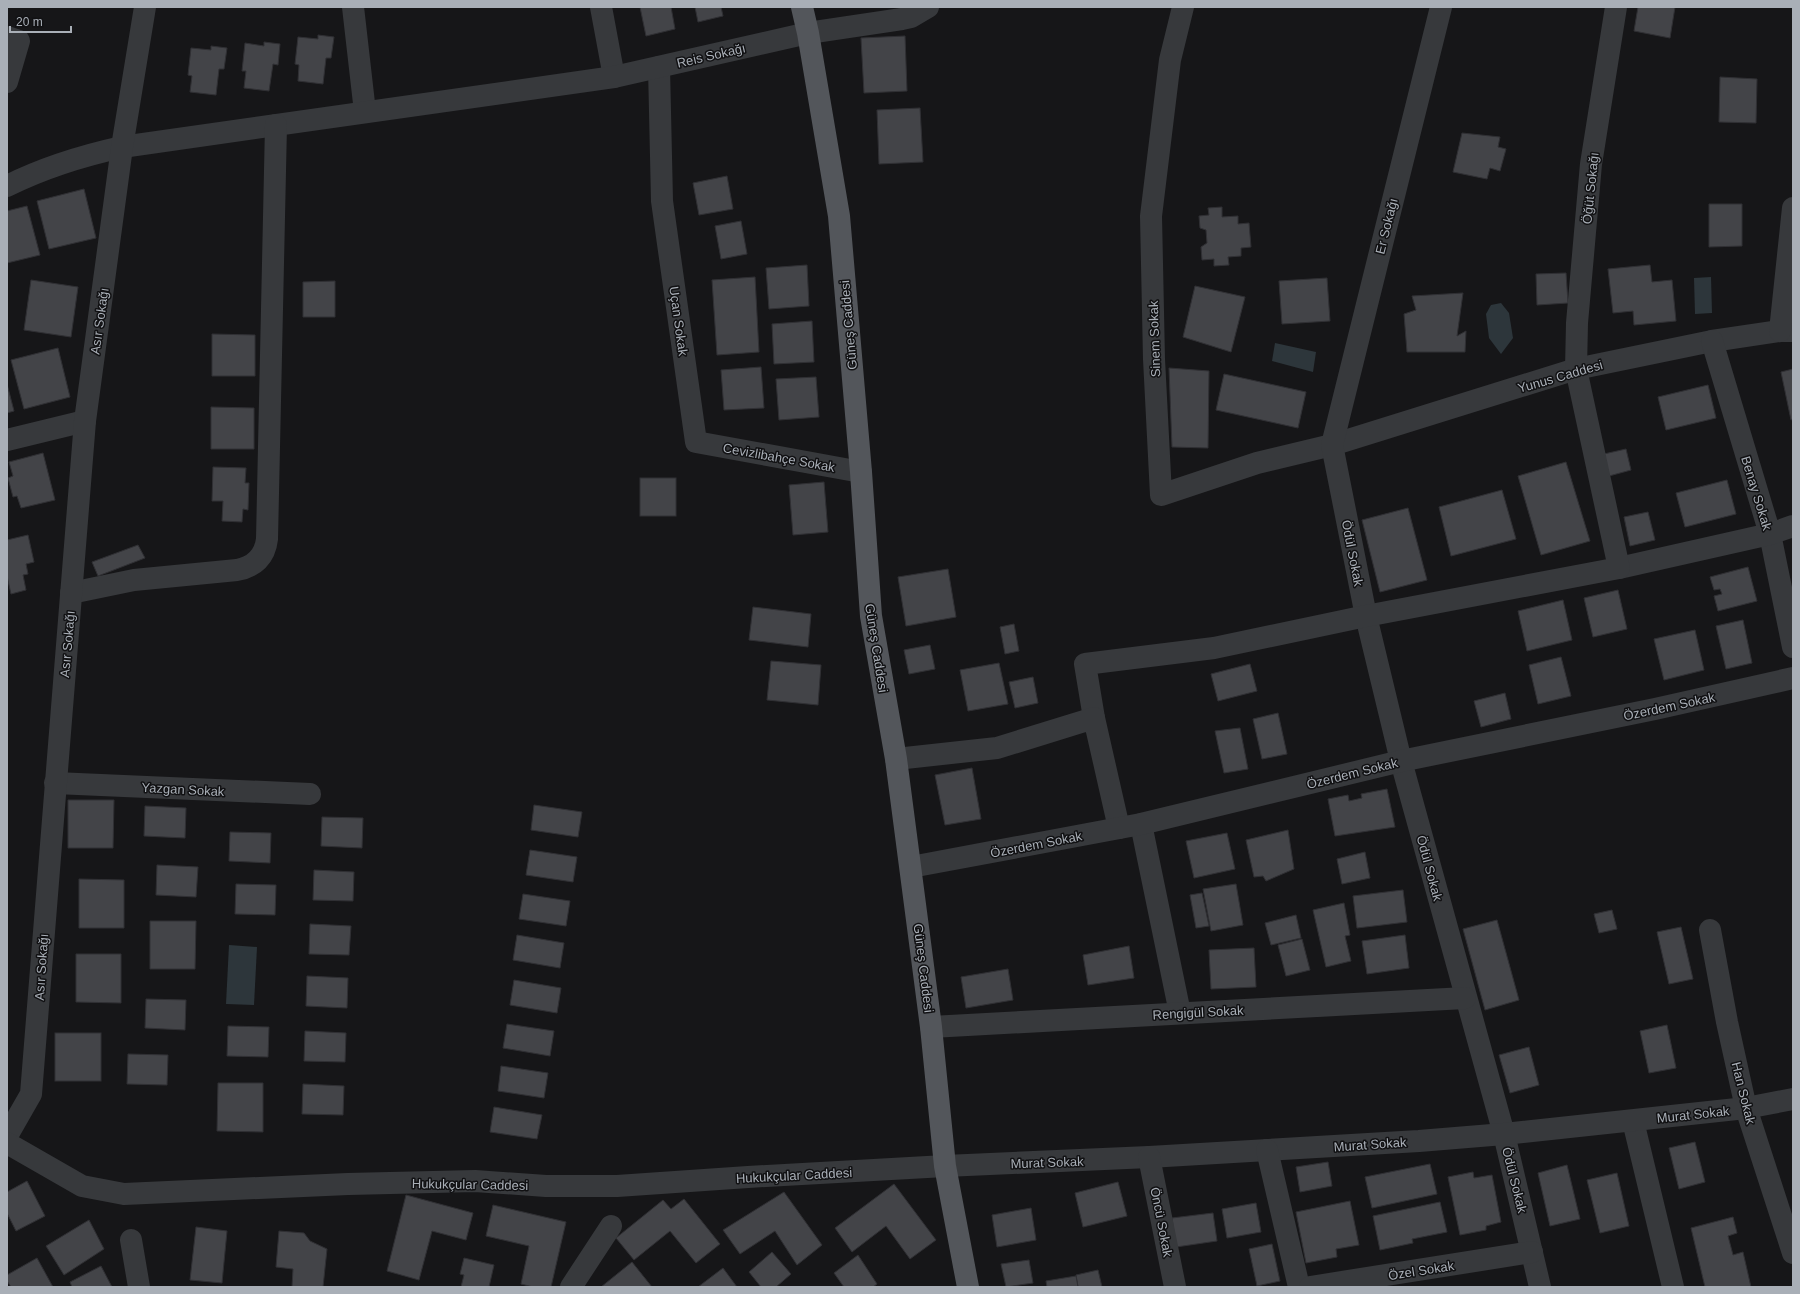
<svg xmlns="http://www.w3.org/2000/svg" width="1800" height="1294" font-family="Arial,sans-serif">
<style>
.water{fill:#2d363b}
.building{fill:#434448;stroke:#303034}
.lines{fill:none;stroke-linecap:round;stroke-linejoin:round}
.minor{stroke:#37393c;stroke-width:22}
.major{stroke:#53565b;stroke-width:22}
.labels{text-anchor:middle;stroke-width:3;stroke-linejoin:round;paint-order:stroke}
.street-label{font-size:13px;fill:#a9afb7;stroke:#111113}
</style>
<rect width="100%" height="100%" fill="#161618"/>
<g class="water">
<polygon points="1711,277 1712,313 1695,314 1694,278"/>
<polygon points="1501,303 1509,313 1513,338 1501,354 1489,338 1486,314 1491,305"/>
<polygon points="1275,343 1316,352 1313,372 1272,361"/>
<polygon points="229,945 257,947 254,1005 226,1004"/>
</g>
<g class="building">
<polygon points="640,7 671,7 675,29 646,36"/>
<polygon points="695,7 721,7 723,16 698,22"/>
<polygon points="1638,7 1675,7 1670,38 1634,31"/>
<polygon points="318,35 334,37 331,58 326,58 323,84 298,81 299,65 295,64 298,37 318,39"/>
<polygon points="905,36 907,91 864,93 861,38"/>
<polygon points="264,42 280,44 278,65 273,64 269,91 244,88 246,71 242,71 245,43 264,46"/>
<polygon points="211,46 227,48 224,69 219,69 216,95 190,92 192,76 188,75 191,48 211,50"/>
<polygon points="1720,77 1757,79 1756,123 1719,122"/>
<polygon points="920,108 923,162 879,164 877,110"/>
<polygon points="1462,133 1500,137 1498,147 1506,149 1500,171 1490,168 1487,179 1453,172"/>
<polygon points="727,176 733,209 699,215 693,183"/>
<polygon points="84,189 96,238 49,249 37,201"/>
<polygon points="1709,204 1742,204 1742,246 1709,247"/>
<polygon points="27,206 40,255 7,263 7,211"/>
<polygon points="1222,207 1222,217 1238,216 1238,224 1249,223 1251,247 1241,248 1241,256 1228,257 1229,265 1214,266 1214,259 1202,260 1201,247 1207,243 1206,230 1200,228 1199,216 1209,215 1208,208"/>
<polygon points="741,221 747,254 721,259 715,226"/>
<polygon points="807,265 809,306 769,309 766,268"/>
<polygon points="1650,265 1652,282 1672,280 1676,321 1634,325 1633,311 1613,313 1608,269"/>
<polygon points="1566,273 1568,303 1537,305 1536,274"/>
<polygon points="755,277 759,352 717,355 712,280"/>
<polygon points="1327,278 1330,321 1282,324 1279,281"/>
<polygon points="31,280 78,287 71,337 24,330"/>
<polygon points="335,281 335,317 303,317 303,282"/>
<polygon points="1195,286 1245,297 1231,352 1183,337"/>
<polygon points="1463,293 1457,336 1466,331 1465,352 1407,352 1404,314 1416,310 1412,296"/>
<polygon points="812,321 814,362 774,364 772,324"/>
<polygon points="212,334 255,335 255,376 212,376"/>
<polygon points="58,348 70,397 24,409 11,360"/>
<polygon points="761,367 764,408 724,410 721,370"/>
<polygon points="1169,368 1209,371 1208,448 1172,447"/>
<polygon points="1793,369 1793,419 1791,420 1781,372"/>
<polygon points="1224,374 1306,392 1298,428 1216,410"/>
<polygon points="816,377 819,417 779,420 776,379"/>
<polygon points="7,384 14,411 7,413"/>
<polygon points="1708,385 1716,418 1666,430 1658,397"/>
<polygon points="211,407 254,408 254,449 211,449"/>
<polygon points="1626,449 1631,470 1609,476 1604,454"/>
<polygon points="43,453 55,500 21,508 17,496 13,497 8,478 13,476 9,462"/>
<polygon points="1566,462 1590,541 1541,555 1518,476"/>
<polygon points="213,467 246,468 245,483 249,483 248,510 243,509 242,522 222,521 223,501 212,501"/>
<rect x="640" y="478" width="36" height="38"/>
<polygon points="1727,480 1736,514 1685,527 1676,493"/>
<polygon points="824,482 828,532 793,535 789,485"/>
<polygon points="1502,490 1516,539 1451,556 1439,507"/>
<polygon points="1408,508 1427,580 1380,592 1362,520"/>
<polygon points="1648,512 1655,540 1630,546 1624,517"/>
<polygon points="28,535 34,562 26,564 28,574 23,575 26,590 11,594 7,576 7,540"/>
<polygon points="138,545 145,558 98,576 92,562"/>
<polygon points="1748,567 1757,601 1718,611 1714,596 1722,594 1720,589 1714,590 1710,577"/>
<polygon points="948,569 956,617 906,626 898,577"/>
<polygon points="1618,590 1627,629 1593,637 1584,598"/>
<polygon points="1563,600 1572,640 1527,651 1518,611"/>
<polygon points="753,607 811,614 808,647 749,640"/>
<polygon points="1743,620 1752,663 1726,669 1716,626"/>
<polygon points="1014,624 1019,651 1005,654 1000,627"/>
<polygon points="1695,630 1704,670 1664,680 1654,639"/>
<polygon points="930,645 935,669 909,674 904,650"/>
<polygon points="1561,657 1571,696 1538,704 1529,665"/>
<polygon points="771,661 821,665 818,705 767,700"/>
<polygon points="999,663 1008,704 968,711 960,670"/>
<polygon points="1250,664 1257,691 1218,701 1211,674"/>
<polygon points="1033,677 1038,703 1015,708 1009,682"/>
<polygon points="1505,693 1511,719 1481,727 1474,701"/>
<polygon points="1278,713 1287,754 1262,759 1253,719"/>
<polygon points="1240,728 1248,769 1224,773 1215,731"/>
<polygon points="972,768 981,819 945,825 935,775"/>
<polygon points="1387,789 1395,827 1335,836 1328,799 1348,795 1349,801 1362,798 1361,794"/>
<polygon points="68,800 114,800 113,848 68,848"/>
<polygon points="534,805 582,812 578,837 531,830"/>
<polygon points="145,806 186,808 185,838 144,836"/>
<polygon points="322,817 363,818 362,848 321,846"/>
<polygon points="1288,830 1294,869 1266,881 1263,876 1254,877 1246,840"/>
<polygon points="230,832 271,833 270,863 229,861"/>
<polygon points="1227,833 1235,869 1194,878 1186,841"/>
<polygon points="530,850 577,857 573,882 526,875"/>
<polygon points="1365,852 1370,878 1342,884 1337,859"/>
<polygon points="157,865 198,867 196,897 156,895"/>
<polygon points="314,870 354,872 353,901 313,900"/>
<polygon points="79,879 124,880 124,928 79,928"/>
<polygon points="236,884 276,885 275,915 235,914"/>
<polygon points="1236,884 1243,925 1211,931 1203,889"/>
<polygon points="1403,890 1407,922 1357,928 1353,896"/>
<polygon points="1202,893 1209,926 1196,928 1190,895"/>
<polygon points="523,894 570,901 566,926 519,919"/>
<polygon points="1344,903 1350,935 1345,936 1351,961 1326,967 1313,910"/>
<polygon points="1612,910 1617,929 1599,933 1594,914"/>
<polygon points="1296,915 1301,938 1271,945 1265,923"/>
<polygon points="1497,920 1519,1000 1485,1010 1463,929"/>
<polygon points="150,921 196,921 195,969 150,969"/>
<polygon points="310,924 351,926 349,955 309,954"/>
<polygon points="1681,927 1693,979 1669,984 1657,932"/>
<polygon points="517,935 564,943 560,968 513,960"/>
<polygon points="1405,935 1409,968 1367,974 1362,941"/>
<polygon points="1302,939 1310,970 1286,976 1278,945"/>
<polygon points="1129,946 1134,978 1088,985 1083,955"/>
<polygon points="1254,948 1256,987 1211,989 1209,950"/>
<polygon points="76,954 121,954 121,1003 76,1002"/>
<polygon points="1008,969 1013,1000 966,1008 961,977"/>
<polygon points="307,976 348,978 347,1008 306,1006"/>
<polygon points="514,980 561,988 557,1013 510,1005"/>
<polygon points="146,999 186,1000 185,1030 145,1028"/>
<polygon points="507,1024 554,1031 550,1056 503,1048"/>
<polygon points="1667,1025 1676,1068 1649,1073 1640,1031"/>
<polygon points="228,1026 269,1027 268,1057 227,1056"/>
<polygon points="305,1031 346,1033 345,1062 304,1061"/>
<rect x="55" y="1033" width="46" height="48"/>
<polygon points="1529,1047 1539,1085 1510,1093 1499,1055"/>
<polygon points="128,1054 168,1055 167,1085 127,1084"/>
<polygon points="501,1066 548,1073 544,1098 498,1091"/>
<polygon points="218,1083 263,1083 263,1132 217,1131"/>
<polygon points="303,1084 344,1086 343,1115 302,1114"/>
<polygon points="494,1107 542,1115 537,1139 490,1132"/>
<polygon points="1695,1142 1705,1182 1679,1189 1669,1148"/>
<polygon points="1328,1162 1332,1186 1300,1192 1296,1167"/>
<polygon points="1430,1164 1437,1194 1372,1208 1365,1177"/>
<polygon points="1567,1165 1580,1219 1550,1226 1538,1173"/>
<polygon points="1473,1172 1474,1178 1492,1175 1501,1222 1486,1226 1486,1230 1460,1235 1448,1177"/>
<polygon points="1617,1173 1629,1226 1600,1233 1587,1180"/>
<polygon points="27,1181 45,1216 16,1231 7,1213 7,1192"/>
<polygon points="1118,1182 1127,1216 1083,1227 1075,1193"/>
<polygon points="894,1184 936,1240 910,1259 886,1226 852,1252 835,1228"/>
<polygon points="784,1192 822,1245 797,1265 775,1231 740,1254 723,1230"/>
<polygon points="406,1195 473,1213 466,1240 432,1231 419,1280 387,1271"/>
<polygon points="684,1199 720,1244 696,1263 670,1231 634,1260 616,1238 663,1200 671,1209"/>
<polygon points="1350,1201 1359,1245 1336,1249 1337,1257 1306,1263 1296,1212"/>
<polygon points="1440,1202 1447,1232 1412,1239 1413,1243 1380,1250 1373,1216"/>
<polygon points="1256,1203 1261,1232 1227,1238 1222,1209"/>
<polygon points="493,1205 566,1222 551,1287 533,1287 521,1284 529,1246 486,1236"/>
<polygon points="1031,1208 1036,1240 997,1247 992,1215"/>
<polygon points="1213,1213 1217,1241 1176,1247 1172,1218"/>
<polygon points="1733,1217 1737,1233 1728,1236 1733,1255 1743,1252 1751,1287 1705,1287 1691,1228"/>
<polygon points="89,1220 104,1249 64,1275 46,1246"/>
<polygon points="196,1227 227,1231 222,1283 190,1280"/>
<polygon points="279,1231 304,1233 310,1241 327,1249 323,1287 292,1287 293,1269 276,1267"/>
<polygon points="1272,1244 1280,1281 1257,1286 1249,1249"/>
<polygon points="772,1252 791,1274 776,1287 761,1287 749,1272"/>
<polygon points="858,1255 877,1284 873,1287 844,1287 834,1273"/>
<polygon points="37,1258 53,1287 11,1287 7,1281 7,1275"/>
<polygon points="464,1258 494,1265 489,1287 461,1287 464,1275 460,1274"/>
<polygon points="1029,1260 1033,1283 1006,1287 1001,1264"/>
<polygon points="632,1262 652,1287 601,1287"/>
<polygon points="101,1266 112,1287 72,1287 70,1282"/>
<polygon points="723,1268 737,1287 698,1287"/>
<polygon points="1098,1270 1102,1287 1078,1287 1076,1275"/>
<polygon points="1076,1276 1078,1287 1047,1287 1046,1281"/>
</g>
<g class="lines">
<g class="minor">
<polyline points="353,7 365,112"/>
<polyline points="601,7 614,77"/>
<polyline points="1183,7 1170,60 1151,216 1154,359 1161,495 1257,463 1332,445 1576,369 1712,341 1780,331 1793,331"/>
<polyline points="1441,7 1332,445 1366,616 1401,761 1504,1134 1540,1287"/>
<polyline points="7,37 19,41 7,82"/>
<polyline points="659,67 662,201 696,442 861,472"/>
<path d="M7,186c38,-19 74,-30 115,-39l492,-70 194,-44 94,-14 9,-2 17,-10"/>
<polyline points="1780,331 1793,208"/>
<polyline points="1712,341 1770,534 1793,647"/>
<polyline points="7,440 85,421"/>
<polyline points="1619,568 1770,534 1793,526"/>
<path d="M71,593l63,-13 103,-10c17,-3 28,-13 30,-31l9,-414"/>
<polyline points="1094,718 1085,664 1214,648 1366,616 1619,568 1576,369 1577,323 1591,164 1616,7"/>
<polyline points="896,759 997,748 1094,718 1119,828"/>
<polyline points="55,783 310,794"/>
<polyline points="1141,824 1180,1013"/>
<polyline points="911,867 1141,824 1401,761 1655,709 1793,678"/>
<polyline points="1710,930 1727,1022 1746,1108 1793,1253"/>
<polyline points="931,1027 1465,998"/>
<polyline points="1633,1121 1673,1287"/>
<polyline points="7,1136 31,1094 85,421 122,147 145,7"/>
<polyline points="7,1143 82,1186 124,1194 348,1184 475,1181 546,1186 617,1186 748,1177 945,1166 1149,1157 1419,1141 1504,1134 1746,1108 1793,1099"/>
<polyline points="1267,1150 1299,1287"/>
<polyline points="1149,1157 1175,1287"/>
<polyline points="131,1240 139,1287"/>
<polyline points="571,1287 611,1226"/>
<polyline points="1310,1287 1532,1252"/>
</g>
<polyline class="major" points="802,7 808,33 839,216 861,472 871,616 896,759 931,1027 945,1166 968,1287"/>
</g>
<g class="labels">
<g class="street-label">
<text transform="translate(711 55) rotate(-13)" y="5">Reis Sokağı</text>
<text transform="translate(1590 188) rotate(-84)" y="5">Öğüt Sokağı</text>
<text transform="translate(1386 226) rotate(-76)" y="5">Er Sokağı</text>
<text transform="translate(99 321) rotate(-82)" y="5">Asır Sokağı</text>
<text transform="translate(679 321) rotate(82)" y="5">Uçan Sokak</text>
<text transform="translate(848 325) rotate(-95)" y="5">Güneş Caddesi</text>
<text transform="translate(1154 339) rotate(-92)" y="5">Sinem Sokak</text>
<text transform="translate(1560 376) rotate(-16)" y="5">Yunus Caddesi</text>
<text transform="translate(779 457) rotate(10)" y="5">Cevizlibahçe Sokak</text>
<text transform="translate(1757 493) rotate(73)" y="5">Benay Sokak</text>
<text transform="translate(1353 553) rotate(79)" y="5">Ödül Sokak</text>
<text transform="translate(67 644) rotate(-85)" y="5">Asır Sokağı</text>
<text transform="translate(877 648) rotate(81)" y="5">Güneş Caddesi</text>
<text transform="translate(1669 706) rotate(-12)" y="5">Özerdem Sokak</text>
<text transform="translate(1352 773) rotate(-14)" y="5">Özerdem Sokak</text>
<text transform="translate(183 789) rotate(3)" y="5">Yazgan Sokak</text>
<text transform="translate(1036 844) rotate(-11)" y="5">Özerdem Sokak</text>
<text transform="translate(1430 868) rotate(75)" y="5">Ödül Sokak</text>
<text transform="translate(41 967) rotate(-86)" y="5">Asır Sokağı</text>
<text transform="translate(924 968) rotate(83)" y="5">Güneş Caddesi</text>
<text transform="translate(1198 1012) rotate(-3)" y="5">Rengigül Sokak</text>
<text transform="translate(1744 1093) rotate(76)" y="5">Han Sokak</text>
<text transform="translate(1693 1114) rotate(-6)" y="5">Murat Sokak</text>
<text transform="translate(1370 1144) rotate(-4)" y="5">Murat Sokak</text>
<text transform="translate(1047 1162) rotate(-2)" y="5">Murat Sokak</text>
<text transform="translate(794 1175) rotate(-3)" y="5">Hukukçular Caddesi</text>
<text transform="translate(1515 1180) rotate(76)" y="5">Ödül Sokak</text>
<text transform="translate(470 1184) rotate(1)" y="5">Hukukçular Caddesi</text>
<text transform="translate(1162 1222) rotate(79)" y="5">Öncü Sokak</text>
<text transform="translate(1421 1270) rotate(-9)" y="5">Özel Sokak</text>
</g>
</g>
<rect width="1800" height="1294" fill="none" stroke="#a9afb7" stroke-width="16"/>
<path d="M10 26v6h61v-6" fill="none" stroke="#a9afb7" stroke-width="2"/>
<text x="16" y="26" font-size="12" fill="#a9afb7" stroke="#111113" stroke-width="3" paint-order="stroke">20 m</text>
</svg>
